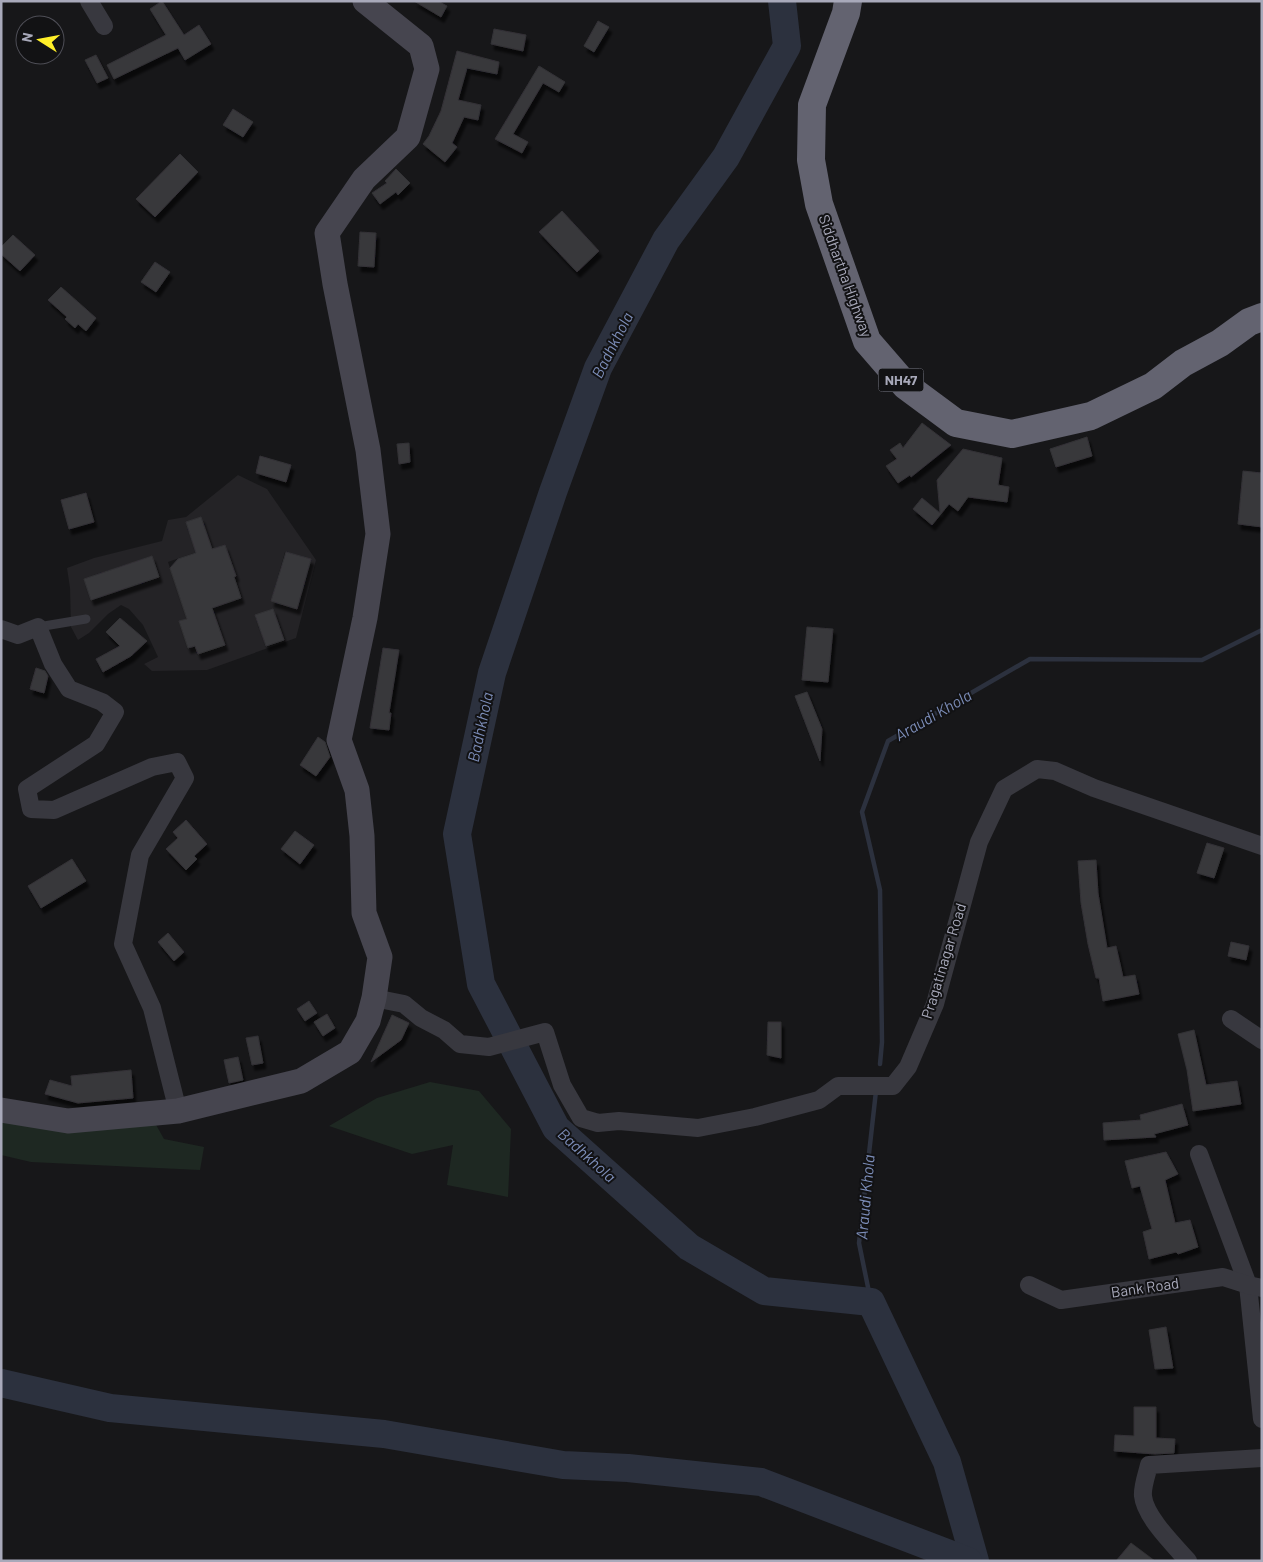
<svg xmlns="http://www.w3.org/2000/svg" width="1263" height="1562" font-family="Barlow,sans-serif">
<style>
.built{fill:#242326;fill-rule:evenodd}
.green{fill:#1e2822}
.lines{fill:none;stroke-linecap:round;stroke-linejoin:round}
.stream{stroke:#2c313e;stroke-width:4.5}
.river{stroke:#2c313e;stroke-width:28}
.building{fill:#38373b;stroke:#323135;filter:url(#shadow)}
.lane{stroke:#38383f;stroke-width:9}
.street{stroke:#38383f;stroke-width:18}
.secondary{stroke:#46454f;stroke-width:25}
.highway{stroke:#636370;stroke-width:28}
.labels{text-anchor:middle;stroke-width:4;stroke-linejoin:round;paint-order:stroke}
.shield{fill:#121214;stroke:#7b7c88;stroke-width:1}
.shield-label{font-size:14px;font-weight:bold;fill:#a8a9ba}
.street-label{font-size:15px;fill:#a8a9ba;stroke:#121214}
.water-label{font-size:16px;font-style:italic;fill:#7c8db8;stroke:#121214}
</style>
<defs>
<filter id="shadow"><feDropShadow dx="3" dy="5.5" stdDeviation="1" flood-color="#0009"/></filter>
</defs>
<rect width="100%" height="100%" fill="#171719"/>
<path class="built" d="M238,475l29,14 49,71 -20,78 -89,32 -55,1 -8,-7 14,-7 -15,-32 -14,-16 -8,-4 -13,9 -19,19 -11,7 -7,-13 -1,-39 -3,-20 27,-10 68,-17 6,-21 18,-3zM201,517l5,14 -15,6 -5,-15zM224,545l12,31 -30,11 18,58 -26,8 -3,-7 -7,2 -9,-26 8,-3 -19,-57 26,-9 1,2zM285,552l26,8 -14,48 -26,-7zM152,556l7,21 -68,23 -7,-21zM272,609l11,30 -17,7 -11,-30z"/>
<g class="green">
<polygon points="430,1082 479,1091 511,1129 508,1197 447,1185 453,1145 412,1154 329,1126 377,1098"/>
<polygon points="1,1110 151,1116 164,1139 204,1147 200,1170 31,1162 1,1155"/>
</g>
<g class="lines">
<g class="stream">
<polyline points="880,1064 882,1042 880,890 862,812 888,741 1030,659 1202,660 1262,630"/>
<polyline points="871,1302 859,1243 876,1091"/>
</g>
<g class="river">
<polyline points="782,1 787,46 726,157 666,240 598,368 553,492 492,673 457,834 481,984 556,1128 689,1247 764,1291 871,1302 947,1462 975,1561"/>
<polyline points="1,1383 110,1408 384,1434 563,1465 628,1468 761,1482 968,1561"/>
</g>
</g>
<g class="building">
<polygon points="162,1 184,35 199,25 211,44 185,60 178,48 114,79 107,65 166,35 150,9"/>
<polygon points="414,1 438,1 447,6 441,17"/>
<polygon points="598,21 609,27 594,52 584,46"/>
<polygon points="494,29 526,35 523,51 491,44"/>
<polygon points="457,51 499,62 497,74 467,68 458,100 481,105 478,120 464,117 452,143 457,147 445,162 423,144 429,136 441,111"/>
<polygon points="96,55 108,78 97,83 85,60"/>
<polygon points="539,66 565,82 559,92 543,83 513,134 528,142 522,153 495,139"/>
<polygon points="233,109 253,122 243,137 223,125"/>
<polygon points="180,154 198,172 155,217 136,199"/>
<polygon points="396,169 410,183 398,195 396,192 380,204 372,193 387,183 385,181"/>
<polygon points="562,211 599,251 577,272 539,232"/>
<polygon points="360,232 376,233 374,267 358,266"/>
<polygon points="13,235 35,255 20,271 1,254 1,247"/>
<polygon points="155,262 170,272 156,292 141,282"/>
<polygon points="61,287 96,318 86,331 78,324 75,328 65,319 67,317 48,300"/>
<polygon points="922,423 951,445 911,477 910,475 898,483 886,466 897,459 890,450 900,443 903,448"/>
<polygon points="1087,437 1092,456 1056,467 1050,449"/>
<polygon points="409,443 410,462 399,464 397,444"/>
<polygon points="963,449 1002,458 998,485 1009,487 1007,502 968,497 958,511 949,504 932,525 913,509 922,498 940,513 937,480"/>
<polygon points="260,456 291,465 286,482 256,473"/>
<polygon points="1243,471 1262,473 1262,527 1238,524"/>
<polygon points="86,493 94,522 69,529 61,500"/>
<polygon points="201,517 212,549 225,545 236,576 234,577 241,598 212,608 225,645 198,654 195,646 188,648 179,621 187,619 170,568 178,559 196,553 186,522"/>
<polygon points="286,552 311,559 297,609 271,601"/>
<polygon points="152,556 159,577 91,600 84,579"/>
<polygon points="273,609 284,640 266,646 255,615"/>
<polygon points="120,618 147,641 131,656 103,672 96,659 120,646 106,632"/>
<polygon points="807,627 833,629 828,682 802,680"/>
<polygon points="383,648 399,650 389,713 391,713 389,730 370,728"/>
<polygon points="36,668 45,671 48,676 44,693 30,689"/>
<polygon points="807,692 822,729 820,761 795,696"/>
<polygon points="318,737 325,742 330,757 316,776 300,765"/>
<polygon points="186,820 207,844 194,856 197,859 186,870 166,849 178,838 173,832"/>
<polygon points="295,831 314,845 300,864 281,849"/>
<polygon points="1207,843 1224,848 1214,878 1197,873"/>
<polygon points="72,859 86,881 41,908 28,886"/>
<polygon points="1096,860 1098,893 1107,948 1116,946 1123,977 1135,975 1139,994 1103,1001 1099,978 1096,978 1088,944 1081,903 1078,861"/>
<polygon points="168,933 184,952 174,961 158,942"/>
<polygon points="1231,942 1249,946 1246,960 1228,956"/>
<polygon points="309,1001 317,1013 305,1021 297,1009"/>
<polygon points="327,1014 335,1028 323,1036 314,1022"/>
<polygon points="392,1015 409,1023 401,1040 371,1062"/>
<polygon points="768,1022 781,1022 781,1058 767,1055"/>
<polygon points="1194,1030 1206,1085 1237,1081 1241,1104 1193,1111 1187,1070 1178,1034"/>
<polygon points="258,1036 263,1063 252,1065 246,1038"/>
<polygon points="238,1057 243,1080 229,1083 224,1060"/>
<polygon points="131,1070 133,1098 78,1103 45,1094 50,1080 72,1086 71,1076"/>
<polygon points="1182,1104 1188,1125 1154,1134 1156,1137 1104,1140 1103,1123 1141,1120 1140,1115"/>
<polygon points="1166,1152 1178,1174 1165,1180 1175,1223 1190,1220 1198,1247 1178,1254 1176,1252 1149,1259 1143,1232 1152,1229 1140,1186 1132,1188 1125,1161"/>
<polygon points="1166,1327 1173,1368 1155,1369 1149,1330"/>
<polygon points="1134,1407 1156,1407 1156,1438 1175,1439 1174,1453 1155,1454 1114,1451 1115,1435 1134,1436"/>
<polygon points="1131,1543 1155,1561 1116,1561"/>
</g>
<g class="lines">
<polyline class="lane" points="38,627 86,619"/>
<g class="street">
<polyline points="89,1 104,26"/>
<polyline points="1,629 18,635 38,627 53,664 69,689 102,702 115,712 96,744 27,789 31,809 54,810 152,767 177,762 185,778 140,855 123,944 152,1008 178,1111"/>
<polyline points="374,998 404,1004 421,1018 444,1030 460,1044 489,1047 545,1032 562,1085 581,1118 598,1123 619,1121 698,1128 755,1117 819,1100 838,1086 893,1086 908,1067 935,1004 979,842 1004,789 1037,769 1055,771 1094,788 1262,846"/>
<polyline points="1231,1019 1262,1040"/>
<polyline points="1199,1154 1248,1285 1262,1419"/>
<polyline points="1029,1285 1061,1300 1223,1277 1248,1285 1262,1288"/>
<path d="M1188,1561c-13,-15 -43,-44 -45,-65 -1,-9 4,-22 6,-31l113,-7"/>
</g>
<polyline class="secondary" points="1,1110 68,1121 178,1111 301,1081 350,1052 368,1021 374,998 380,957 364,913 362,836 357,790 339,740 365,618 378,534 368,450 335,284 327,233 364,179 408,137 427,69 421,46 365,1"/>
<polyline class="highway" points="848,1 846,13 812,105 811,160 819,204 867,341 906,386 956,423 1012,434 1091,416 1153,386 1183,363 1220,343 1249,322 1262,317"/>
</g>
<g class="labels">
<rect class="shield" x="878.5" y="368.5" width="45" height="23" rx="4"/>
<g class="shield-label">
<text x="901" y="385">NH47</text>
</g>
<g class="street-label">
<text transform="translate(845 276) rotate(70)" y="5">Siddhartha Highway</text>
<text transform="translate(944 961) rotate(-73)" y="5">Pragatinagar Road</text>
<text transform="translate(1145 1288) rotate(-8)" y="5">Bank Road</text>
</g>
<g class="water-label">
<text transform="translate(612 345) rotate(-63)" y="6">Badhkhola</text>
<text transform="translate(933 715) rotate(-30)" y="6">Araudi Khola</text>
<text transform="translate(480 727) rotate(-78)" y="6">Badhkhola</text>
<text transform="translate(587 1155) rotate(42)" y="6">Badhkhola</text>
<text transform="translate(865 1197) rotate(-85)" y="6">Araudi Khola</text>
</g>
</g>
<rect width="1263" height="1562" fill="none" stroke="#a8a9ba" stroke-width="5"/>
<g transform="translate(40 40) rotate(281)"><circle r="24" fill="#121214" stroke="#4e4e56"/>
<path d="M0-4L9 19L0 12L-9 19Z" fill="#ffef29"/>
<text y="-8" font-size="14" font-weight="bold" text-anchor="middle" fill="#a8a9ba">N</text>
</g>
</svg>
